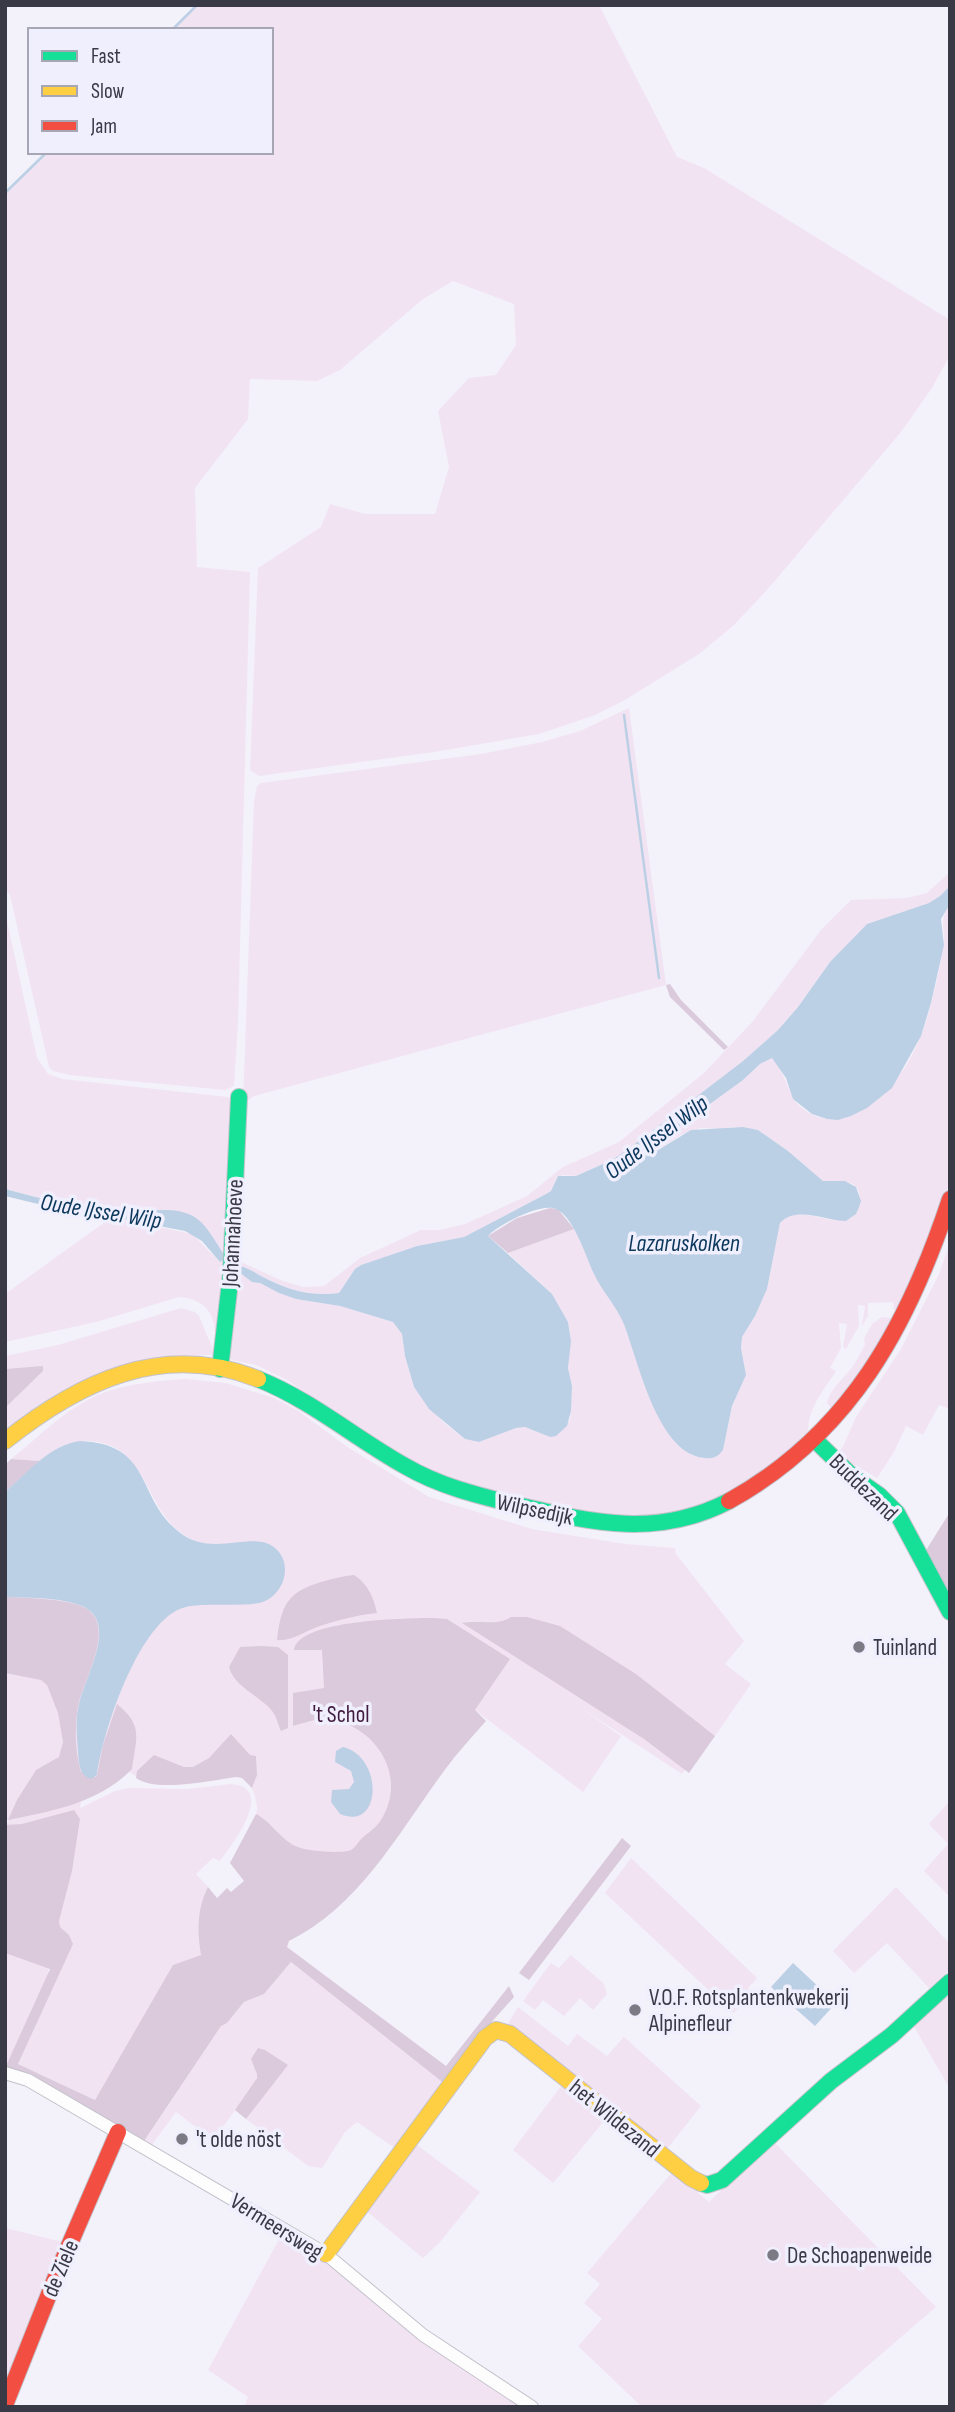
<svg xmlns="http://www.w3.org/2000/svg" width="955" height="2412" font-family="'Sofia Sans Condensed',sans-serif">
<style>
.green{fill:#f2e3f3;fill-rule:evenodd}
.forest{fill:#dbcadc}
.water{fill:#bcd0e5}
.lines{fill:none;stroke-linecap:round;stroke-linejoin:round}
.stream{stroke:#bcd0e5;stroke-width:2.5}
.street-casing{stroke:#c2c2cb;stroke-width:14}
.fast-casing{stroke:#c2c2cb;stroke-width:18}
.slow-casing{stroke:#c2c2cb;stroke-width:18}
.jam-casing{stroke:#c2c2cb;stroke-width:18}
.street{stroke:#fdfdfe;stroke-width:12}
.fast{stroke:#16e098;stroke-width:16}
.slow{stroke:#ffcf43;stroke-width:16}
.jam{stroke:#f24e42;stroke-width:16}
.poi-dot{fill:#7b7a85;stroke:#f0effd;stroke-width:2.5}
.labels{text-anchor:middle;stroke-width:7;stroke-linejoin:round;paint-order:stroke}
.street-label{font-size:23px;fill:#3a3946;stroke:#f0effd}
.poi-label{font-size:23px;fill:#3a3946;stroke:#f0effd;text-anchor:start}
.park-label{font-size:23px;fill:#411b3e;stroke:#f0effd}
.water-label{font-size:24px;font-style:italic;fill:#0a375b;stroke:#f0effd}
</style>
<rect width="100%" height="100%" fill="#f3f2fa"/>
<g class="green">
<polygon points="196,5 599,5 677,157 704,168 950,320 950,355 932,388 901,432 767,590 733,626 699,654 625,700 595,715 539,734 434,752 259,776 250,770 258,568 321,527 330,504 365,514 435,514 449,467 438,411 469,378 496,375 516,345 514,304 453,281 423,299 340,370 317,381 250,379 248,419 195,488 197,567 250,572 238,1023 234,1086 225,1090 69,1075 53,1071 49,1067 10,895 5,890 5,192 46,152 271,152 271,30 170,30"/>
<polygon points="629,708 666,985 254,1096 243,1104 254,801 257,786 261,783 481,754 542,742 580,731"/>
<path d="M950,872v14l-10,10 -11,7 -62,21 -37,38 -32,45 -20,23 -35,31 -116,89 -15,10 -36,16 -13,-1 -6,2 -6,14 -5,3 -82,43 -47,9 -56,19 -6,4 -16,24c-27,4 -51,-3 -76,-16 -9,-4 -15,-9 -25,-12l3,-3 42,19 20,6 21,-1 36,-28 61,-28h18l26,-6 62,-28 36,-29 56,-25 85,-69 49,-52 68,-91 30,-30 56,-2 20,-5z"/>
<path d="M950,904v277l-19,57 -27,68 -10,4 -1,-8 -25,1v13l-6,10 3,-20 -7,-1 1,21 -13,23 -3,-3 4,-22 -8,-1 2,25 -11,20 6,3c-12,19 -32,42 -27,66l-21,19 -43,28 -50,23 -26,8 -42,4 -58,-8 -118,-30 -53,-26 -111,-75 -31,-15 -24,-5 -5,-5 8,-83 12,5 5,5 8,1 36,16 44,7 53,16 9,12 3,22 9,31 30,36 21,16 14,3 37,-14 9,-1 25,10 20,-17 2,-34 -4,-18 2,-36 -2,-10 -16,-28 -44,-41 66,-24c7,11 14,31 20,44 5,11 15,20 21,31 7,14 14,30 19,45 9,26 23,68 39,90 10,14 36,29 50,11l9,-44 14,-31 -5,-27 1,-11 13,-21 12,-27 13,-66c14,-16 36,-5 54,-3 6,0 12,-1 17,-2 11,-10 14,-33 -5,-36 -8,-2 -15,1 -23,-1l-35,-30 -30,-21 -26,-3 -10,2 -22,-1 -19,7 -31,20 -6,-3 99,-72 17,-16 12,-6c14,14 16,39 30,50 16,13 37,15 55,5 60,-33 74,-101 86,-164 4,-19 -6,-27 7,-45z"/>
<path d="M5,912l32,146 11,16 15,5 165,18 5,4 -4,171 -14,73c2,-28 -7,-46 -36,-48l-83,25 -91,20v-48l107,-77 80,17 28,28 5,-6 -20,-29 -30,-16 -51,1 -65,-9 -54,-14z"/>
<polygon points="950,1243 950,1409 939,1405 923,1435 906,1426 894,1452 877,1478 836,1454 843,1447 856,1417 901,1349 939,1274"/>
<polygon points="181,1308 195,1312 199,1316 215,1355 203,1355 68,1387 36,1407 5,1435 5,1408 43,1371 43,1367 5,1369 5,1356 58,1345"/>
<path d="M882,1317l8,1 3,9 -57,82 -5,-1 -4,-5c3,-14 15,-23 23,-33 6,-7 10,-17 15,-25l-1,-7 9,-15z"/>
<path d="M185,1379l41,4 48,15 23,12 52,38 80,49 103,32 93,15 50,4 1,6 68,87 -19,23 26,20 -36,52 -3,-1 -30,39 -104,-68 43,30 -38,56 -108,-82 34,-51 -222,281 -192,160 -77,-36 45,-102 -14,5 -2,10 -42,91v-115l32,10 -32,-136 4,-7h-4v-147l20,2 -20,-3v-84l252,-47c-21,2 -45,8 -64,-1 -51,-23 -40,-96 -104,-99 -21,0 -33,7 -49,20l-29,-2c29,-23 58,-54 94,-67 26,-9 53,-11 80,-13zM127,1771l14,8 99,-3c12,7 16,19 17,33l-12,71 -25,22 -13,-12 1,-3 -12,-13 17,-16 7,3c12,-16 57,-74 11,-77l-44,5 -58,-1 -14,3 -35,17 2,-12z"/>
<polygon points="950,1801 950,1897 924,1871 948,1844 929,1824"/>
<polygon points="631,1858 757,1978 748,1988 754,1995 733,2013 605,1893"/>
<polygon points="896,1887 950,1944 950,1969 929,1988 887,1943 854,1973 833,1951"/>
<polygon points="571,1955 604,1984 607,1994 593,2010 580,1998 564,2016 543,2000 535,2010 523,2001 551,1963 559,1968"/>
<polygon points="291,1962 446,2085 399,2151 357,2122 345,2132 322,2168 308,2166 246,2119 287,2065 258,2074 252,2088 213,2140 176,2112 151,2146 144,2141 221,2026 227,2023 244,2002 264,1994"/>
<polygon points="950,1988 950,2089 913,2025"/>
<polygon points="518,2007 568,2046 577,2034 607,2056 624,2037 701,2106 663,2154 508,2024"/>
<polygon points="565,2081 608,2116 553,2183 513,2150"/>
<polygon points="772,2140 936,2307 820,2407 642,2407 578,2346 602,2319 584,2303 600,2284 587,2273 673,2171 709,2202"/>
<polygon points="413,2142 480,2192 440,2242 423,2258 364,2209"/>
<polygon points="5,2228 67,2243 5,2386"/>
<polygon points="283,2232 310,2250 525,2407 244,2407 248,2397 208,2370"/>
</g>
<g class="forest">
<polygon points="670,984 681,1000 728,1047 724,1050 670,997 666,985"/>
<polygon points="550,1208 558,1209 574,1229 508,1253 488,1236 517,1218"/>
<polygon points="43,1366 43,1371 5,1408 5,1369"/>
<polygon points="11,1459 40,1461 5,1492 5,1465"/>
<polygon points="950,1512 950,1607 923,1555"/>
<path d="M354,1575c14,9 20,23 23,38 -20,2 -38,7 -57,13 -13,4 -29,16 -43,14 4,-34 10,-48 44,-58 11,-3 22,-6 33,-7z"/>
<path d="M5,1597c23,1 48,1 70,7 47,12 11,70 4,98 -5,21 -4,50 2,70l15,5 1,-2 6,-30 14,-41c27,22 19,34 15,65 -33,34 -79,42 -124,51l9,-20 19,-30 23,-13 4,-15 -5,-29 -11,-28 -6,-5 -36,-7z"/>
<path d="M511,1617h16l33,9 76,48 79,62 -26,37 -45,-34 -182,-116c16,-3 36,3 49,-6z"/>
<path d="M435,1618l12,1 63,40 -35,51 11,11c-14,16 -29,32 -42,50 -45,61 -84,135 -155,170l-2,6 159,119 63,-80 5,11 -27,30 -41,58 -155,-123 -27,32 -20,8 -17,21 -6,3 -77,115 -139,-73 45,-99 -45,-16v-128l17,-1 52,-14 6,9 -8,52 -13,50 1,6 9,8 4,9 -55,120 77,36 78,-135 28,-10c-4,-23 -4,-47 7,-68l9,11 10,-10 4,4 13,-11 -14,-18 26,-49c15,7 25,27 42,33 9,4 44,7 53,3 4,-2 8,-9 11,-12 7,-6 14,-10 19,-18 27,-43 -4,-93 -51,-101 -12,-1 -25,4 -37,7v-33l31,-5 -2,-38h-28c4,-31 116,-32 141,-32z"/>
<path d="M262,1646l16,1 10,8v73l-7,3c-3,-6 -4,-14 -9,-20 -13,-16 -38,-24 -43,-44l11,-20z"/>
<path d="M231,1734l19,21 6,1 1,19 -5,13 -10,-10 -5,-1c-24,3 -81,16 -101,1l1,-7 17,-16 30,12h9l16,-9z"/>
<polygon points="622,1838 631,1846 529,1980 519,1973"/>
<polygon points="258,2048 265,2050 288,2065 246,2119 235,2110 257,2078 257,2074 251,2059"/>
</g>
<g class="water">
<path d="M950,886v18l-9,15 3,26 -13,58 -10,33 -29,52 -25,20 -16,8 -13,4 -11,-1 -15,-5 -19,-15 -7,-21 -14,-20 -12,6 -17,16 -99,72 6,3 41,-25 52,-3 15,3 30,21 35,30h22l11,6 5,14 -2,6 -3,7 -10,7c-20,0 -50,-16 -66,2l-13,66 -12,27 -13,21 -1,11 5,27 -14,31 -9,44c-5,7 -10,9 -19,8 -48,-5 -66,-100 -81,-136 -8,-18 -22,-32 -30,-50 -7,-16 -20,-56 -37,-63 -15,-7 -58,16 -68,27l64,58 16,28 3,19 -3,27 4,18 -1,25 -4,15 -11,10 -6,1 -25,-10 -9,1 -37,14 -14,-3 -36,-30 -15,-22 -9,-31 -3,-22 -9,-12 -53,-16 -44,-7 -17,-6 -19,-10 -8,-1 -13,-10 -1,-7c10,3 16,7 25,12 24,13 49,20 76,16l16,-24 6,-4 56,-19 47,-9 82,-43 5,-3 7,-15h18l36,-16 15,-10 116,-89 35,-31 20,-23 32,-45 37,-38 62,-21 11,-7z"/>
<path d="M5,1189c38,10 77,20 117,23 22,1 48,-7 69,3 15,7 25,28 34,41l-1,3 -4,3 -18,-21 -17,-10 -73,-14 -41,-5 -66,-16z"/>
<path d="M80,1441c74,3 55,56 99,91 34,27 74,-3 96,16 18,15 10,44 -10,53 -14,7 -59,1 -79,6 -46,10 -84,126 -89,168l-6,4c-12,-4 -12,-15 -13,-27 -1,-16 -3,-33 1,-48 6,-29 44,-87 -3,-100 -22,-7 -48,-6 -71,-7v-105c23,-20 45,-47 75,-51z"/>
<path d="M343,1747c41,10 39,85 -3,67l-9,-12 1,-12 17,-1 5,-7 -3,-11 -16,-9 1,-11z"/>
<polygon points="793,1963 836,2003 815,2026 771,1987"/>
</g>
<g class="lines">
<g class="stream">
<polyline points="172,30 197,5"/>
<polyline points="5,193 47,152"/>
<polyline points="624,715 659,978"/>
</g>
<defs>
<polyline id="street" points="5,2073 28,2080 326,2254 423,2335 532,2407"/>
<g id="fast">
<polyline points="220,1369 231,1273 239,1097"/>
<path d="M258,1379c53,21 97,59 147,87 36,21 75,30 116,40 73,17 137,32 208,-5"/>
<polyline points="814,1439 852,1476 879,1495 897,1513 950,1612"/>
<polyline points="701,2183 707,2185 722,2180 831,2081 892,2035 950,1982"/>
</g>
<g id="slow">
<path d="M5,1441c74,-59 157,-100 253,-62"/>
<polyline points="326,2254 485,2038 496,2030 510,2034 691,2178 701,2183"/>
</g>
<g id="jam">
<path d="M729,1501c121,-67 179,-175 221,-302"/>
<polyline points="5,2405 59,2269 118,2132"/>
</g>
</defs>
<use href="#street" class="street-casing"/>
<use href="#fast" class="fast-casing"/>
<use href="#slow" class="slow-casing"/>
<use href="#jam" class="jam-casing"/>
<use href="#street" class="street"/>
<use href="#fast" class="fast"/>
<use href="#slow" class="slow"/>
<use href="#jam" class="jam"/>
</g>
<g class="poi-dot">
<circle cx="859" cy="1647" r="7"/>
<circle cx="635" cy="2010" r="7"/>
<circle cx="182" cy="2139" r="7"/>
<circle cx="773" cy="2255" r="7"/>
</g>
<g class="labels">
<g class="street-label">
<text transform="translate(232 1233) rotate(-87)" y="8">Johannahoeve</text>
<text transform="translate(864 1487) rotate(44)" y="8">Buddezand</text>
<text transform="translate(535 1509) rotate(12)" y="8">Wilpsedijk</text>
<text transform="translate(615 2118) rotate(39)" y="8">het Wildezand</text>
<text transform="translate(277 2226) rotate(32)" y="8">Vermeersweg</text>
<text transform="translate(60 2268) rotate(-67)" y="8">de Ziele</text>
</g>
<g class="poi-label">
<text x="873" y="1655">Tuinland</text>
<text x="649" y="2005">V.O.F. Rotsplantenkwekerij<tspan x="649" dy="26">Alpinefleur</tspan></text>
<text x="196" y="2147">'t olde nöst</text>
<text x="787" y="2263">De Schoapenweide</text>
</g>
<g class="park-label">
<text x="341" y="1722">'t Schol</text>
</g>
<g class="water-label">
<text transform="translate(656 1137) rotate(-37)" y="8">Oude IJssel Wilp</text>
<text transform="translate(101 1211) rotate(9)" y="8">Oude IJssel Wilp</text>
<text x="684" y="1251">Lazaruskolken</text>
</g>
</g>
<rect width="955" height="2412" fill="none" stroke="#3a3946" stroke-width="14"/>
<rect x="28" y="28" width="245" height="126" fill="#f0effd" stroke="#a7a6b4" stroke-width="2"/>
<rect x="42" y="51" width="35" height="10" fill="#16e098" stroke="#a7a6b4" stroke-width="2"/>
<text x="91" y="63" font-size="21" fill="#3a3946">Fast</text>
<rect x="42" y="86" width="35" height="10" fill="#ffcf43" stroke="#a7a6b4" stroke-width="2"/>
<text x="91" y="98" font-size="21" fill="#3a3946">Slow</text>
<rect x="42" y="121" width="35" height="10" fill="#f24e42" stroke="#a7a6b4" stroke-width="2"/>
<text x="91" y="133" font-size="21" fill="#3a3946">Jam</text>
</svg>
